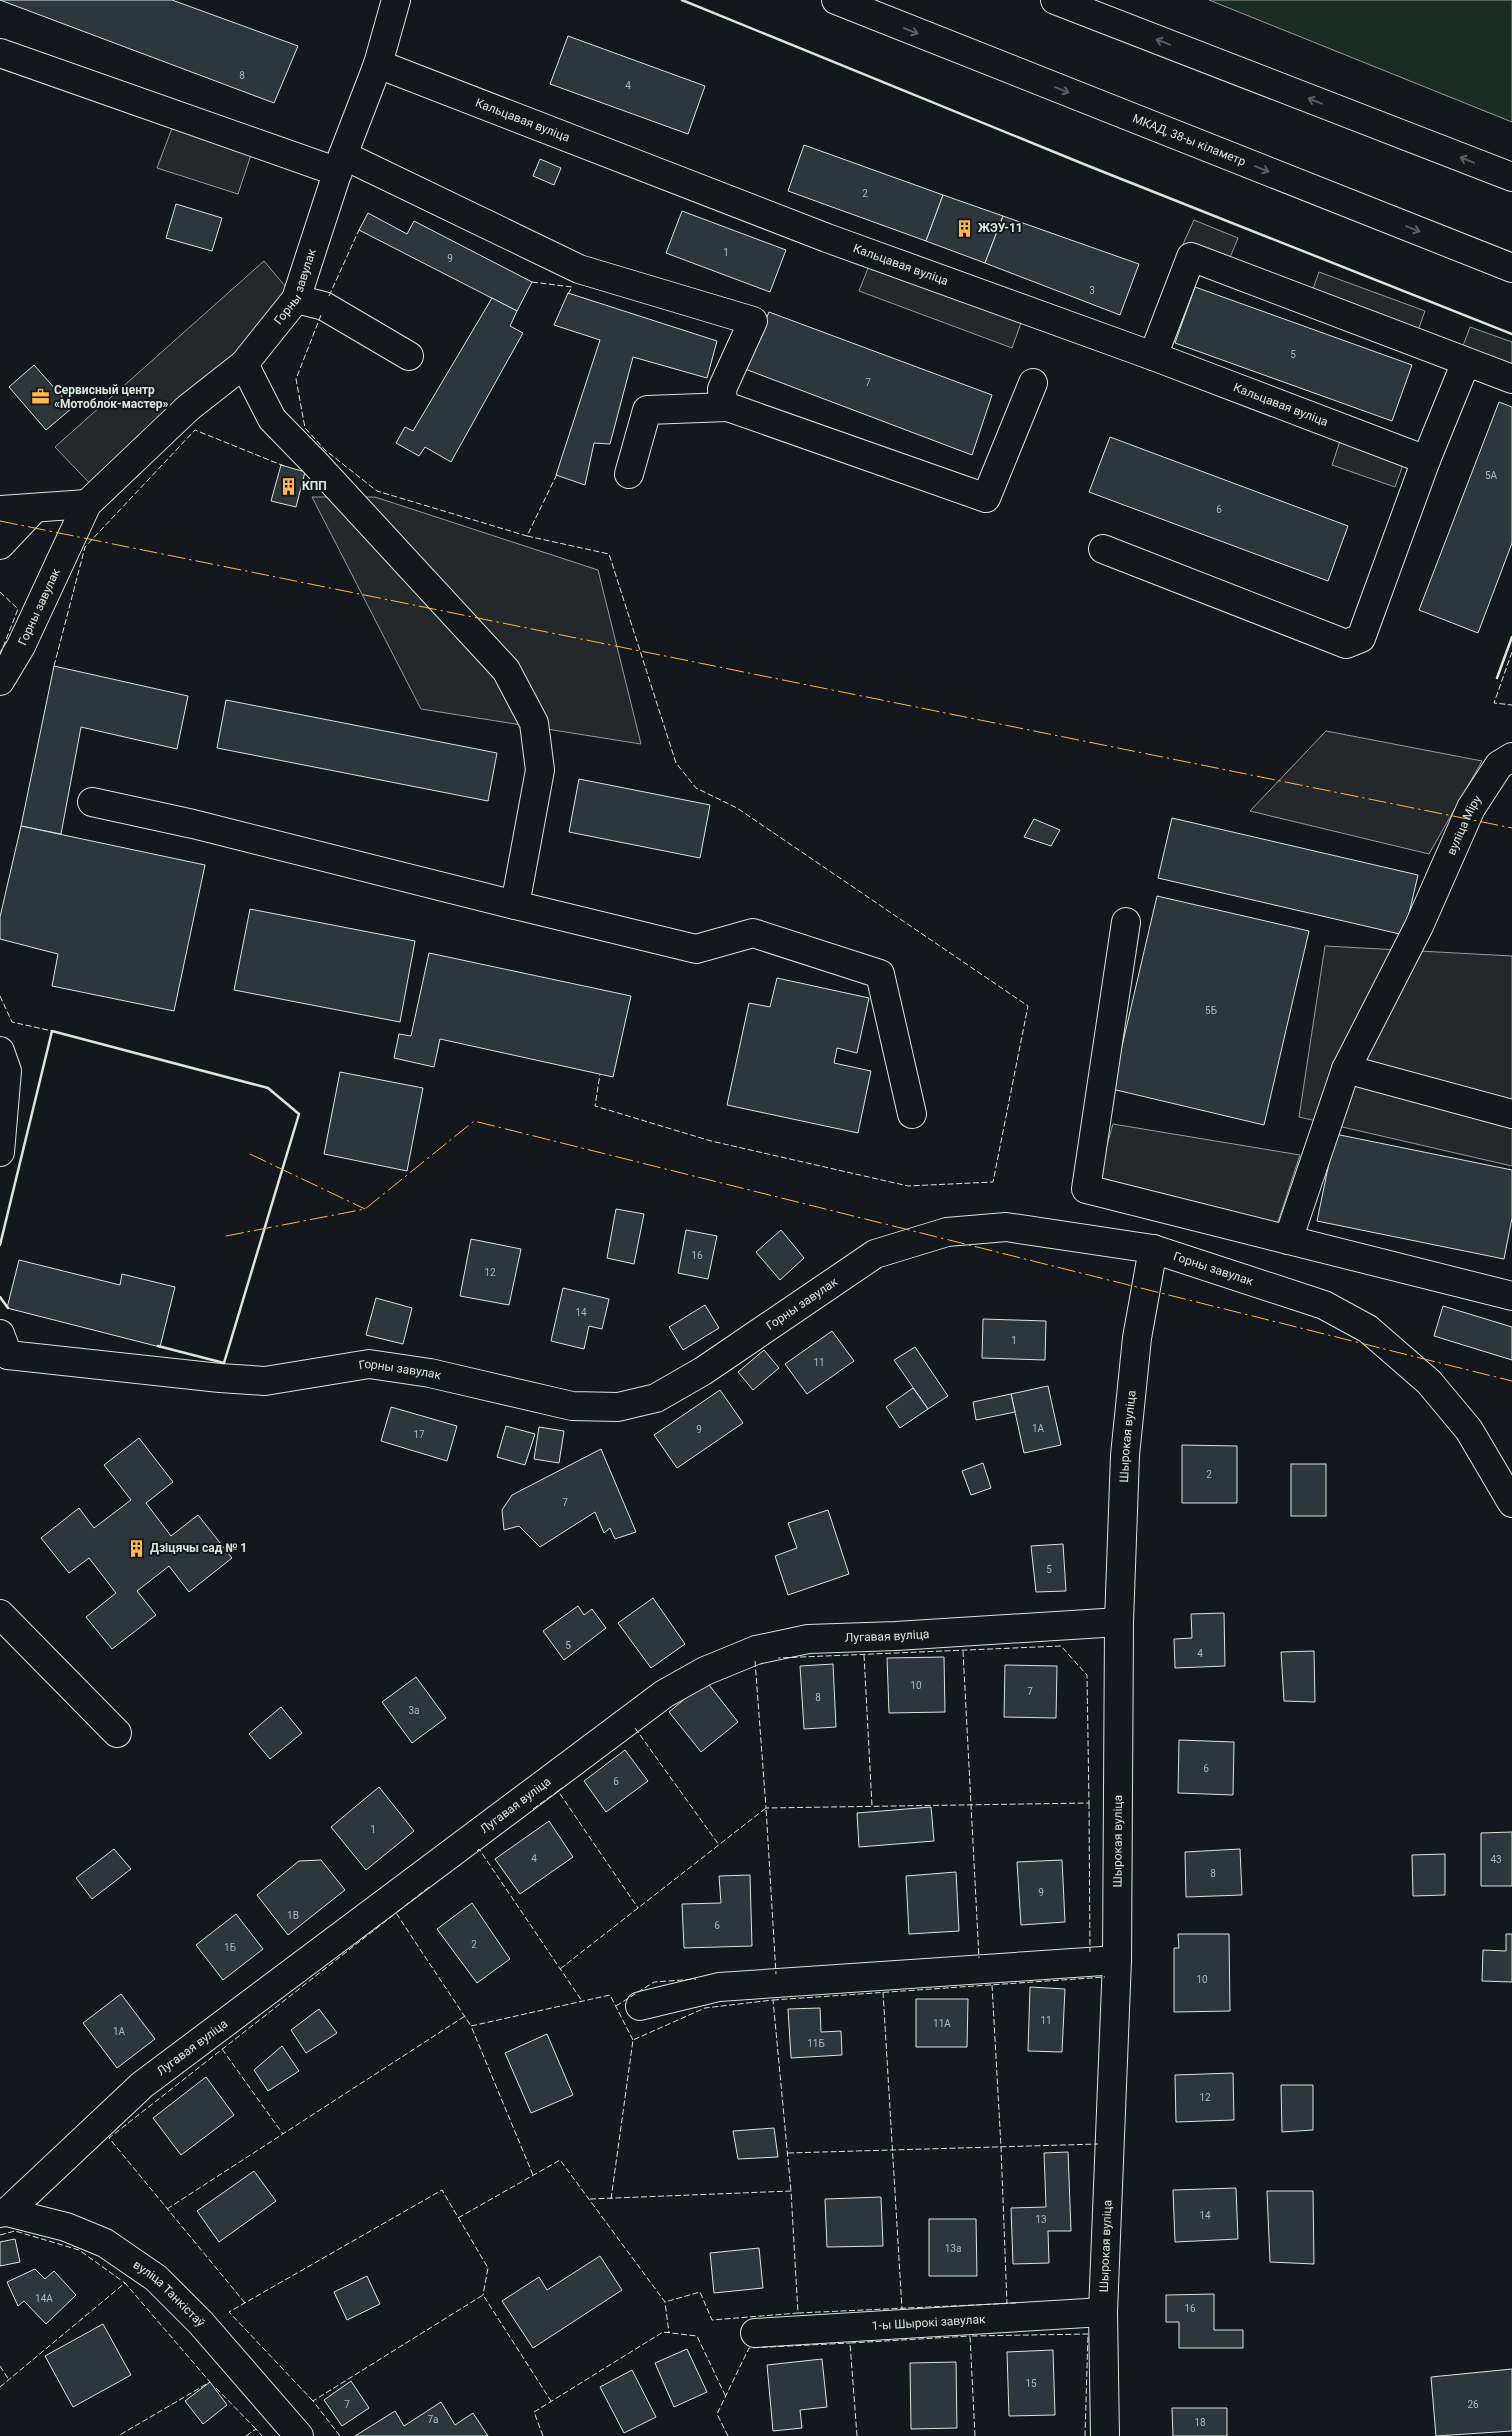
<svg xmlns="http://www.w3.org/2000/svg" width="1512" height="2436" font-family="Roboto,sans-serif">
<style>
.green{fill:#1a2d24;stroke:#939e99}
.parking{fill:#24282b;stroke:#939e99}
.building{fill:#2c363c;stroke:#d8e6dc}
.lines{fill:none;stroke-linecap:round;stroke-linejoin:round}
.minor-casing{stroke:#d8e6dc;stroke-width:30}
.highway-casing{stroke:#d8e6dc;stroke-width:30}
.minor{stroke:#14181c;stroke-width:28}
.highway{stroke:#14181c;stroke-width:28}
.fence{stroke:#d8e6dc;stroke-width:1;stroke-dasharray:6 2.5;stroke-linecap:butt}
.wall{stroke:#d8e6dc;stroke-width:2.5}
.power{stroke:#ffb74d;stroke-width:1;stroke-dasharray:18 4 2.5 4;stroke-linecap:butt}
.oneway{stroke:#59605f}
.labels{text-anchor:middle;stroke-width:4;stroke-linejoin:round;paint-order:stroke}
.number-label{font-size:10px;fill:#adbab4}
.street-label{font-size:12px;fill:#d8e6dc;stroke:#14181c}
.poi-label{font-size:12px;font-weight:bold;fill:#d8e6dc;stroke:#14181c;text-anchor:start}
</style>
<rect width="100%" height="100%" fill="#14181c"/>
<polygon class="green" points="1209,0 1512,0 1512,122"/>
<g class="parking">
<polygon points="177,115 255,143 238,194 157,168"/>
<polygon points="1194,220 1238,238 1224,272 1179,253"/>
<polygon points="264,261 296,299 99,493 55,447"/>
<polygon points="870,263 1022,320 1012,348 859,291"/>
<polygon points="1319,272 1425,311 1411,350 1305,311"/>
<polygon points="1470,327 1512,342 1512,391 1454,370"/>
<polygon points="1341,438 1405,459 1395,487 1332,465"/>
<polygon points="312,497 375,497 598,570 641,744 421,709"/>
<polygon points="1326,731 1482,761 1429,854 1250,811"/>
<polygon points="1325,946 1512,956 1512,1166 1299,1117"/>
<polygon points="1113,1124 1300,1155 1276,1228 1095,1186"/>
</g>
<g class="building">
<polygon points="0,0 172,0 298,46 274,103"/>
<polygon points="568,36 705,86 688,134 550,84"/>
<polygon points="804,145 943,195 926,241 788,191"/>
<polygon points="540,159 561,168 554,185 533,176"/>
<polygon points="943,195 1003,216 985,263 926,241"/>
<polygon points="176,204 222,218 212,251 166,238"/>
<polygon points="682,211 786,250 770,292 666,253"/>
<polygon points="368,213 407,234 414,221 532,282 517,311 359,230"/>
<polygon points="1003,216 1139,264 1120,315 985,263"/>
<polygon points="1195,287 1412,365 1392,421 1175,343"/>
<polygon points="568,293 717,341 707,378 633,357 610,444 594,443 585,485 556,475 600,340 554,325"/>
<polygon points="492,298 517,311 510,326 523,333 451,462 425,447 419,456 396,443 405,427 413,431"/>
<polygon points="769,312 992,395 972,455 745,369"/>
<polygon points="34,365 72,408 46,430 9,387"/>
<polygon points="1499,402 1512,407 1512,543 1478,633 1419,610"/>
<polygon points="1110,437 1348,526 1328,581 1089,492"/>
<polygon points="281,465 305,472 296,507 271,501"/>
<polygon points="54,666 188,696 177,749 81,727 61,834 21,826"/>
<polygon points="226,700 497,753 488,801 217,748"/>
<polygon points="579,779 710,805 700,858 569,832"/>
<polygon points="1172,818 1418,875 1404,935 1158,878"/>
<polygon points="1034,819 1060,830 1051,846 1024,837"/>
<polygon points="21,826 205,865 174,1011 52,986 58,954 0,939 0,917"/>
<polygon points="1157,896 1309,931 1264,1125 1112,1089"/>
<polygon points="250,909 415,941 400,1022 234,990"/>
<polygon points="429,953 631,996 613,1077 440,1039 434,1067 394,1058 399,1034 411,1036"/>
<polygon points="777,978 869,998 857,1053 837,1048 834,1063 871,1071 858,1133 727,1105 749,1003 770,1007"/>
<polygon points="340,1072 423,1088 407,1171 324,1154"/>
<polygon points="1335,1134 1512,1170 1512,1218 1504,1259 1317,1221"/>
<polygon points="616,1209 644,1214 634,1264 607,1258"/>
<polygon points="686,1230 717,1236 708,1279 678,1273"/>
<polygon points="781,1230 804,1258 780,1280 756,1252"/>
<polygon points="471,1239 521,1249 509,1305 460,1296"/>
<polygon points="19,1260 120,1285 122,1274 175,1287 160,1347 7,1308"/>
<polygon points="563,1288 609,1299 602,1329 589,1326 584,1349 551,1341"/>
<polygon points="376,1298 412,1308 403,1344 366,1335"/>
<polygon points="705,1305 719,1328 683,1350 669,1327"/>
<polygon points="1443,1306 1512,1327 1512,1360 1434,1336"/>
<polygon points="983,1319 1046,1321 1045,1360 982,1358"/>
<polygon points="832,1331 854,1361 807,1394 785,1364"/>
<polygon points="915,1347 948,1396 928,1409 894,1360"/>
<polygon points="764,1350 779,1368 753,1390 738,1372"/>
<polygon points="1048,1386 1061,1445 1024,1453 1011,1394"/>
<polygon points="913,1388 928,1409 900,1428 886,1407"/>
<polygon points="720,1390 743,1423 677,1468 654,1435"/>
<polygon points="1011,1394 1015,1412 976,1420 973,1402"/>
<polygon points="391,1407 457,1426 447,1461 381,1441"/>
<polygon points="506,1426 535,1434 525,1465 497,1457"/>
<polygon points="539,1427 564,1431 559,1463 534,1459"/>
<polygon points="139,1438 173,1482 146,1503 171,1536 198,1515 232,1558 189,1592 169,1566 137,1591 156,1615 112,1649 86,1617 116,1593 89,1558 69,1573 41,1538 79,1508 94,1528 131,1500 104,1465"/>
<polygon points="1182,1445 1237,1446 1237,1503 1182,1503"/>
<polygon points="601,1449 636,1532 615,1539 610,1528 604,1533 595,1512 540,1547 519,1526 504,1530 502,1510 512,1495"/>
<polygon points="983,1463 991,1488 971,1495 962,1471"/>
<rect x="1291" y="1464" width="35" height="52"/>
<polygon points="828,1510 849,1574 788,1595 775,1556 797,1548 788,1523"/>
<polygon points="1063,1544 1066,1591 1036,1592 1031,1546"/>
<polygon points="653,1598 685,1644 651,1668 618,1623"/>
<polygon points="578,1606 584,1615 592,1609 606,1628 564,1660 543,1631"/>
<polygon points="1224,1613 1225,1666 1175,1668 1174,1639 1192,1638 1191,1614"/>
<polygon points="1314,1651 1315,1702 1284,1701 1281,1652"/>
<polygon points="944,1657 945,1712 889,1713 887,1658"/>
<polygon points="833,1664 836,1727 804,1729 800,1666"/>
<polygon points="1005,1665 1057,1666 1056,1718 1004,1717"/>
<polygon points="416,1677 446,1718 412,1743 382,1702"/>
<polygon points="706,1681 738,1722 701,1752 669,1712"/>
<polygon points="281,1707 302,1733 270,1759 249,1734"/>
<polygon points="1179,1740 1234,1742 1233,1795 1178,1793"/>
<polygon points="625,1750 648,1781 606,1812 584,1781"/>
<polygon points="379,1787 414,1831 366,1870 331,1827"/>
<polygon points="931,1807 934,1841 859,1847 857,1813"/>
<polygon points="549,1821 573,1857 520,1894 495,1859"/>
<polygon points="1512,1832 1512,1886 1481,1886 1481,1833"/>
<polygon points="114,1849 131,1869 92,1899 76,1878"/>
<polygon points="1240,1849 1242,1895 1186,1897 1185,1852"/>
<polygon points="1445,1854 1445,1895 1413,1896 1412,1855"/>
<polygon points="321,1860 345,1890 288,1935 257,1895 299,1861"/>
<polygon points="1062,1860 1065,1922 1021,1925 1017,1862"/>
<polygon points="956,1872 959,1931 909,1934 906,1876"/>
<polygon points="750,1875 752,1946 684,1948 682,1904 721,1903 719,1876"/>
<polygon points="472,1903 510,1959 477,1983 437,1929"/>
<polygon points="236,1914 263,1949 223,1980 196,1945"/>
<polygon points="1178,1934 1229,1934 1230,2011 1174,2012 1174,1948 1179,1948"/>
<polygon points="1506,1934 1512,1934 1512,1982 1482,1981 1483,1950 1506,1951"/>
<polygon points="1030,1987 1065,1989 1062,2052 1028,2051"/>
<polygon points="121,1994 155,2039 117,2068 83,2023"/>
<polygon points="916,1999 968,1999 967,2047 916,2047"/>
<polygon points="820,2008 821,2032 841,2031 842,2055 791,2058 788,2009"/>
<polygon points="319,2009 337,2033 306,2053 291,2030"/>
<polygon points="547,2034 573,2095 531,2113 505,2053"/>
<polygon points="282,2046 299,2071 268,2091 254,2070"/>
<polygon points="1233,2073 1234,2120 1176,2122 1175,2075"/>
<polygon points="206,2077 234,2115 181,2155 153,2118"/>
<polygon points="1281,2085 1313,2085 1313,2130 1282,2132"/>
<polygon points="774,2128 778,2157 738,2159 733,2131"/>
<polygon points="1068,2152 1071,2231 1048,2231 1049,2263 1013,2264 1011,2208 1046,2207 1044,2153"/>
<polygon points="254,2171 276,2201 219,2242 197,2211"/>
<polygon points="1236,2188 1238,2239 1175,2242 1173,2190"/>
<polygon points="1267,2191 1313,2191 1314,2264 1270,2262"/>
<polygon points="881,2197 883,2246 827,2247 825,2199"/>
<polygon points="929,2219 976,2219 977,2276 929,2276"/>
<polygon points="15,2239 20,2262 0,2266 0,2242"/>
<polygon points="759,2248 763,2288 714,2293 710,2253"/>
<polygon points="600,2256 622,2290 533,2348 502,2301 539,2277 547,2290"/>
<polygon points="35,2269 45,2279 54,2271 76,2295 46,2324 24,2301 18,2306 7,2282"/>
<polygon points="367,2276 380,2304 347,2320 334,2292"/>
<polygon points="1214,2294 1214,2330 1243,2330 1243,2348 1179,2348 1179,2322 1166,2322 1166,2295"/>
<polygon points="103,2324 131,2375 73,2407 45,2356"/>
<polygon points="687,2349 707,2392 674,2407 655,2363"/>
<polygon points="1053,2350 1055,2415 1009,2416 1007,2352"/>
<polygon points="822,2359 827,2407 800,2410 802,2428 773,2431 767,2365"/>
<polygon points="956,2362 957,2428 911,2429 910,2363"/>
<polygon points="1512,2369 1512,2431 1436,2436 1431,2377"/>
<polygon points="632,2370 656,2417 624,2433 600,2387"/>
<polygon points="351,2381 369,2408 342,2426 324,2400"/>
<polygon points="210,2382 227,2405 203,2424 185,2401"/>
<polygon points="441,2402 455,2425 473,2413 488,2436 355,2436 395,2411 404,2426"/>
<polygon points="1172,2408 1227,2408 1227,2436 1173,2436"/>
</g>
<g class="lines">
<defs>
<g id="minor">
<polyline points="0,53 338,172"/>
<path id="s1" d="M378,64l449,174 326,118 273,104"/>
<polyline points="343,155 579,269 753,321 722,389 723,402 728,407 986,498 1033,383"/>
<polyline points="296,299 324,306 409,356"/>
<polyline points="1153,356 1191,257 1512,379"/>
<polyline points="244,364 272,419 314,462 506,670 534,723 540,770 515,905 696,949 753,933 880,974 912,1114"/>
<polyline points="629,474 647,410 728,407"/>
<polyline points="0,510 87,504"/>
<polyline points="0,545 35,508"/>
<polyline points="1103,549 1346,644 1361,638 1426,460 1466,362"/>
<path id="s2" d="M0,681l21,-35 66,-142 101,-96 56,-44 52,-65 47,-144 35,-91 18,-64"/>
<polyline points="92,802 193,824 515,905"/>
<polyline points="1126,922 1086,1189 1512,1296"/>
<polyline points="0,1051 7,1071 0,1152"/>
<path id="s3" d="M1346,1069l73,-143 52,-118 28,-43 13,-8"/>
<polyline points="1288,1240 1346,1069 1512,1114"/>
<polyline points="0,1334 8,1355"/>
<path id="s4" d="M8,1355l212,23 45,3 104,-17 61,9 142,33 46,1 38,-9 47,-27 172,-117 72,-22 59,-5 147,22 171,56 44,24 61,53 40,48 43,73"/>
<polyline points="0,1614 117,1733"/>
<polyline points="640,2006 719,1987 1117,1960"/>
<path id="s5" d="M7,2212l135,-127 522,-391 41,-23 51,-21 52,-11 88,-3 223,-14"/>
<path id="s6" d="M0,2213l7,-1 59,15 39,16 51,35 45,45 98,113"/>
<path id="s7" d="M755,2333l348,-21"/>
<path id="s8" d="M1105,2436l-2,-124 14,-352 2,-338 6,-167 12,-117 16,-89"/>
</g>
<g id="highway">
<path id="s9" d="M836,0l676,268"/>
<polyline points="1055,0 1512,177"/>
</g>
</defs>
<use href="#minor" class="minor-casing"/>
<use href="#highway" class="highway-casing"/>
<use href="#minor" class="minor"/>
<use href="#highway" class="highway"/>
<g class="fence">
<polyline points="532,282 572,287 568,294"/>
<polyline points="329,296 359,230"/>
<polyline points="321,315 296,379 305,428 325,450 377,491 527,536 558,472"/>
<polyline points="527,536 609,554 676,763 696,788 737,808 1028,1006 993,1182 908,1186 711,1141 595,1106 600,1074"/>
<polyline points="0,592 18,609 0,655"/>
<polyline points="1512,652 1494,703 1512,705"/>
<polyline points="54,666 85,547 195,430 284,466"/>
<polyline points="0,996 12,1022 52,1031"/>
<polyline points="963,1651 979,1958"/>
<polyline points="864,1655 872,1806"/>
<polyline points="755,1661 766,1808 1089,1803 1087,1675 1061,1646 778,1658"/>
<polyline points="635,1728 719,1845"/>
<polyline points="558,1791 566,1785"/>
<polyline points="1089,1803 1090,1952"/>
<polyline points="533,1809 558,1791 638,1908"/>
<polyline points="477,1851 479,1849 582,2001"/>
<polyline points="429,1887 396,1913 471,2026"/>
<polyline points="560,1969 766,1808 776,1974"/>
<polyline points="992,1985 1001,2147 1007,2304"/>
<polyline points="883,1992 902,2309"/>
<polyline points="773,2000 1105,1977"/>
<polyline points="616,2006 654,1982 696,1979"/>
<polyline points="222,2049 283,2134"/>
<polyline points="788,2153 1098,2144"/>
<polyline points="533,2175 471,2026 610,1995 633,2040"/>
<polyline points="590,2199 791,2191 798,2313 712,2320 700,2292 665,2302"/>
<polyline points="611,2199 633,2040 705,2008 773,2000 791,2191"/>
<polyline points="167,2209 465,2016"/>
<polyline points="458,2218 560,2160 665,2302 669,2333"/>
<polyline points="0,2235 15,2231 79,2250 125,2283"/>
<polyline points="245,2303 109,2138 396,1913"/>
<polyline points="798,2313 1017,2303"/>
<polyline points="0,2366 9,2380"/>
<polyline points="0,2387 125,2283 210,2382 118,2436"/>
<polyline points="216,2388 256,2429"/>
<polyline points="313,2401 229,2312 442,2190 488,2268 483,2295"/>
<polyline points="246,2436 256,2429 262,2436"/>
<polyline points="340,2436 313,2401 483,2295 551,2401"/>
<polyline points="543,2436 534,2412 663,2332 697,2336 726,2397"/>
<polyline points="728,2436 717,2414 749,2348 850,2343"/>
<polyline points="857,2436 850,2343 970,2336"/>
<polyline points="975,2436 970,2336 1088,2334 1085,2436"/>
</g>
<g class="wall">
<polyline points="682,0 1086,165 1512,334"/>
<polyline points="1497,678 1512,637"/>
<polyline points="0,1245 52,1031 268,1088 299,1114 224,1363 158,1346"/>
<polyline points="0,1297 8,1308"/>
</g>
<g class="power">
<polyline points="0,521 1512,828"/>
<polyline points="250,1154 365,1209"/>
<polyline points="226,1236 365,1209 474,1121 1512,1381"/>
</g>
</g>
<defs><path id="oneway-shaft" d="M-6 0H5M1.5-3L5.5 0L1.5 3" fill="none" stroke-width="1.6" stroke-linecap="round" stroke-linejoin="round" transform="scale(1.25)"/></defs>
<g class="oneway">
<use href="#oneway-shaft" transform="translate(911 31) rotate(22)"/>
<use href="#oneway-shaft" transform="translate(1163 42) rotate(-159)"/>
<use href="#oneway-shaft" transform="translate(1062 90) rotate(22)"/>
<use href="#oneway-shaft" transform="translate(1315 101) rotate(-159)"/>
<use href="#oneway-shaft" transform="translate(1467 160) rotate(-159)"/>
<use href="#oneway-shaft" transform="translate(1262 169) rotate(22)"/>
<use href="#oneway-shaft" transform="translate(1413 229) rotate(22)"/>
</g>
<defs>
<symbol id="building-bare" viewBox="-9 -9 18 18"><path d="M-4-6H4V6H1V3H-1V6H-4ZM-2.5-4.3h1.7v1.8h-1.7ZM.8-4.3h1.7v1.8H.8ZM-2.5-1h1.7V.8h-1.7ZM.8-1h1.7V.8H.8Z" fill="#ffb74d" stroke="#14181c" stroke-width="2.5" paint-order="stroke"/></symbol>
<symbol id="office-bare" viewBox="-9 -9 18 18"><path d="M-6-3h4V-5.5h4V-3h4V5H-6ZM-1-4.5V-3h2v-1.5ZM-6 0V1H6V0Z" fill="#ffb74d" stroke="#14181c" stroke-width="2.5" paint-order="stroke"/></symbol>
</defs>
<g fill-rule="evenodd">
<use href="#building-bare" x="952" y="216" width="25" height="25"/>
<use href="#office-bare" x="28" y="384" width="25" height="25"/>
<use href="#building-bare" x="276" y="474" width="25" height="25"/>
<use href="#building-bare" x="124" y="1536" width="25" height="25"/>
</g>
<g class="labels">
<g class="number-label">
<text x="242" y="79">8</text>
<text x="628" y="89">4</text>
<text x="865" y="197">2</text>
<text x="726" y="256">1</text>
<text x="450" y="262">9</text>
<text x="1092" y="294">3</text>
<text x="1293" y="358">5</text>
<text x="868" y="386">7</text>
<text x="1491" y="479">5А</text>
<text x="1219" y="513">6</text>
<text x="1211" y="1014">5Б</text>
<text x="697" y="1259">16</text>
<text x="490" y="1276">12</text>
<text x="581" y="1316">14</text>
<text x="1014" y="1344">1</text>
<text x="819" y="1366">11</text>
<text x="1038" y="1432">1А</text>
<text x="699" y="1433">9</text>
<text x="419" y="1438">17</text>
<text x="1209" y="1478">2</text>
<text x="565" y="1506">7</text>
<text x="1049" y="1573">5</text>
<text x="568" y="1649">5</text>
<text x="1200" y="1657">4</text>
<text x="916" y="1689">10</text>
<text x="1030" y="1695">7</text>
<text x="818" y="1701">8</text>
<text x="414" y="1714">3а</text>
<text x="1206" y="1772">6</text>
<text x="616" y="1785">6</text>
<text x="373" y="1833">1</text>
<text x="534" y="1862">4</text>
<text x="1496" y="1863">43</text>
<text x="1213" y="1877">8</text>
<text x="1041" y="1896">9</text>
<text x="293" y="1919">1В</text>
<text x="717" y="1929">6</text>
<text x="474" y="1948">2</text>
<text x="230" y="1951">1Б</text>
<text x="1202" y="1983">10</text>
<text x="1046" y="2024">11</text>
<text x="942" y="2027">11А</text>
<text x="119" y="2035">1А</text>
<text x="816" y="2047">11Б</text>
<text x="1205" y="2101">12</text>
<text x="1205" y="2219">14</text>
<text x="1041" y="2223">13</text>
<text x="953" y="2252">13а</text>
<text x="44" y="2302">14А</text>
<text x="1190" y="2312">16</text>
<text x="1031" y="2387">15</text>
<text x="347" y="2408">7</text>
<text x="1473" y="2408">26</text>
<text x="433" y="2423">7а</text>
<text x="1200" y="2426">18</text>
</g>
<g class="street-label">
<text dy="4" stroke="none"><textPath href="#s1" startOffset="155">Кальцавая вуліца</textPath></text>
<text dy="4" stroke="none"><textPath href="#s9" startOffset="380">МКАД, 38-ы кіламетр</textPath></text>
<text dy="4" stroke="none"><textPath href="#s1" startOffset="560">Кальцавая вуліца</textPath></text>
<text dy="4" stroke="none"><textPath href="#s2" startOffset="502">Горны завулак</textPath></text>
<text dy="4" stroke="none"><textPath href="#s1" startOffset="965">Кальцавая вуліца</textPath></text>
<text dy="4" stroke="none"><textPath href="#s2" startOffset="84">Горны завулак</textPath></text>
<text dy="4" stroke="none"><textPath href="#s3" startOffset="271">вуліца Міру</textPath></text>
<text dy="4" stroke="none"><textPath href="#s4" startOffset="1265">Горны завулак</textPath></text>
<text dy="4" stroke="none"><textPath href="#s4" startOffset="830">Горны завулак</textPath></text>
<text dy="4" stroke="none"><textPath href="#s4" startOffset="395">Горны завулак</textPath></text>
<text dy="4" stroke="none"><textPath href="#s8" startOffset="1000">Шырокая вуліца</textPath></text>
<text dy="4" stroke="none"><textPath href="#s5" startOffset="1072">Лугавая вуліца</textPath></text>
<text dy="4" stroke="none"><textPath href="#s5" startOffset="652">Лугавая вуліца</textPath></text>
<text dy="4" stroke="none"><textPath href="#s8" startOffset="595">Шырокая вуліца</textPath></text>
<text dy="4" stroke="none"><textPath href="#s5" startOffset="248">Лугавая вуліца</textPath></text>
<text dy="4" stroke="none"><textPath href="#s8" startOffset="190">Шырокая вуліца</textPath></text>
<text dy="4" stroke="none"><textPath href="#s6" startOffset="192">вуліца Танкістаў</textPath></text>
<text dy="4" stroke="none"><textPath href="#s7" startOffset="174">1-ы Шырокі завулак</textPath></text>
</g>
<g class="poi-label">
<text x="978" y="232">ЖЭУ-11</text>
<text x="54" y="394">Сервисный центр<tspan x="54" dy="14">«Мотоблок-мастер»</tspan></text>
<text x="302" y="490">КПП</text>
<text x="150" y="1552">Дзіцячы сад № 1</text>
</g>
</g>
</svg>
